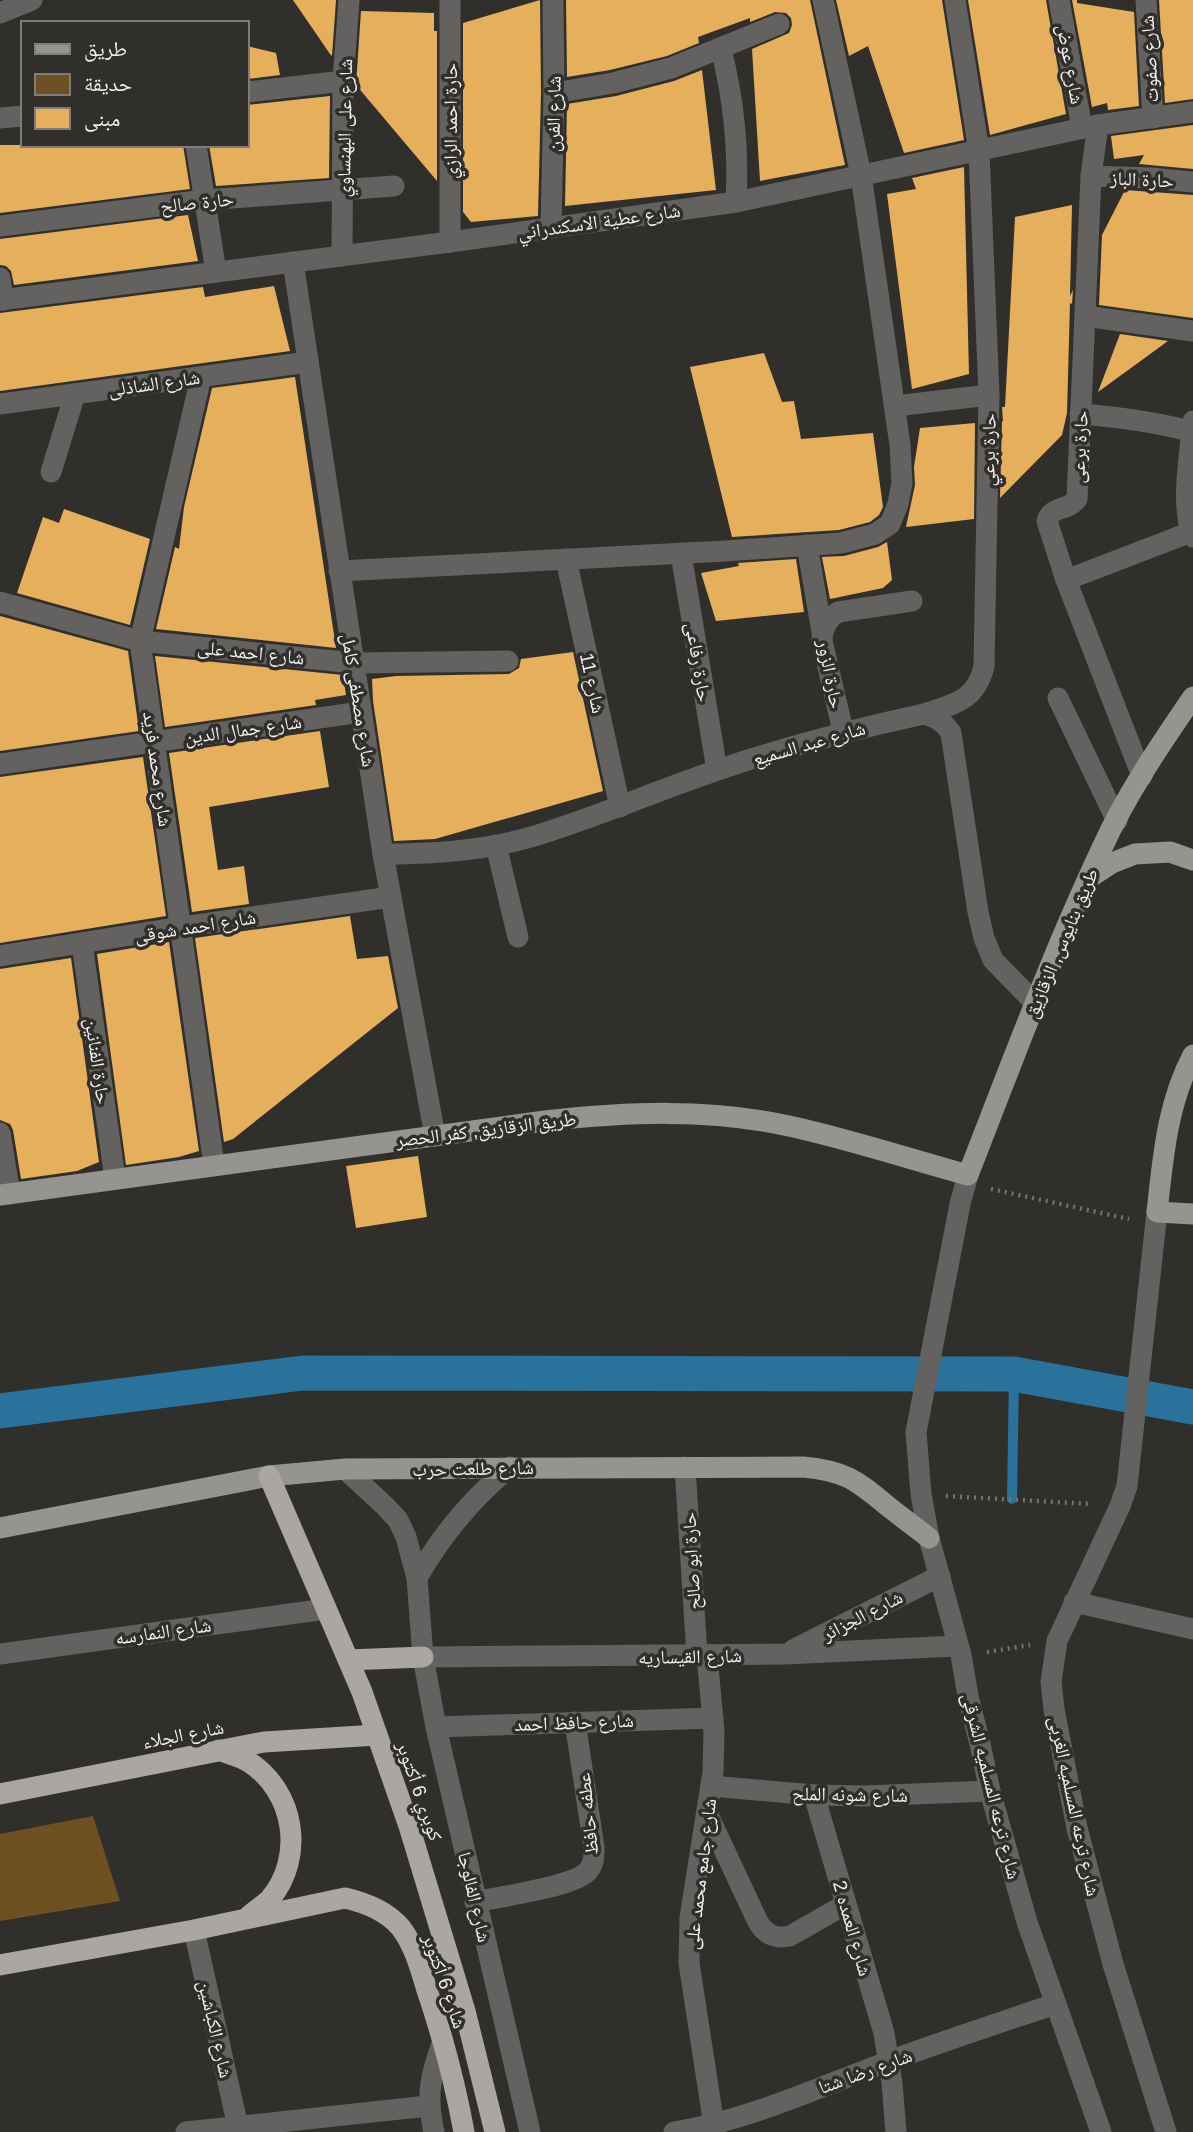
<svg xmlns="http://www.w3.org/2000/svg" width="1193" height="2132" font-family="Arial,'Noto Naskh Arabic',sans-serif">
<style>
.green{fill:#6e5022}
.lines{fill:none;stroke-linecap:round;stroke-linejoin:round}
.stream{stroke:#28729b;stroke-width:10}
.canal{stroke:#28729b;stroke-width:35}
.building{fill:#e6af5b}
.path{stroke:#767471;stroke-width:4.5;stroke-dasharray:2 5;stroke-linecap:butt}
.minor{stroke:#636261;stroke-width:21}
.major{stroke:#969490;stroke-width:21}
.highway{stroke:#aaa7a3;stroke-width:21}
.labels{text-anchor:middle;stroke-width:7;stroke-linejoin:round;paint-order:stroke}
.street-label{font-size:19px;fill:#f4f2f0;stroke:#312f2c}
</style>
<rect width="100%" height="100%" fill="#312f2c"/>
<polygon class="green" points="93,1816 120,1901 0,1921 0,1834"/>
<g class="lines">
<polyline class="stream" points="1012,1499 1014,1374"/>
<polyline class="canal" points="0,1411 303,1373 1014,1374 1193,1407"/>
</g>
<g class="building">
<polygon points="293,0 336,0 332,56 330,54"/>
<polygon points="540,0 541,93 538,216 471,222 463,212 463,23"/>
<polygon points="566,0 810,0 845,165 760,181 752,49 789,33 792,25 791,18 786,13 775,12 750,22 750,18 698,37 699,43 667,56 610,70 567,77"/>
<polygon points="836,0 942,0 964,140 904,153 868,46 849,56"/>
<polygon points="968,0 1046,0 1066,114 990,135"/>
<polygon points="1072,0 1077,0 1077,3 1134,12 1139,106 1108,110 1107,103 1092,107"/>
<polygon points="1159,0 1193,0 1193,99 1165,103"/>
<polygon points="361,11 434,13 434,31 437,31 437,181 356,85"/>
<polygon points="247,46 276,53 280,75 247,79"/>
<polygon points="702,70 716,190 565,206 567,104 616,96 674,81"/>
<polygon points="330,96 329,178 216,186 209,145 247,145 247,105"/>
<polygon points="1193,125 1193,169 1139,164 1144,155 1114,159 1111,136"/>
<polygon points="0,145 183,145 190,189 0,213"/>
<polygon points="964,167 969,374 912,389 887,194 916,189 912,178"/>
<polygon points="1125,190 1193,195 1193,318 1099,305 1102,235"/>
<polygon points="1072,205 1070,296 1073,290 1072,304 1070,303 1067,413 1062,435 1000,498 1002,421 1003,421 1002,407 1005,407 1015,217"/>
<polygon points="188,215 198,261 14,285 11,271 6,266 0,265 0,239"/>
<polygon points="274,286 290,351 0,391 0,313 203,287 205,297"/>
<polygon points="1120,334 1168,341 1098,392"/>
<polygon points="764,353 782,402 794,401 801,439 873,433 883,507 879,515 870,522 839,530 732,537 690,367"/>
<polygon points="295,377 336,648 156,629 175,547 179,549 184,507 212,388"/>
<polygon points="975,423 974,519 906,527 915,485 914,467 920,428"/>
<polygon points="64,509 150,539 130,625 17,593 43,517 59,523"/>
<polygon points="887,542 892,580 883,588 830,599 822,557 844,556 878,547"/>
<polygon points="796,559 804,612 716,621 701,573 739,566 738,563"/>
<polygon points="0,616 128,651 139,731 0,751"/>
<polygon points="573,652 603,791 435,839 394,841 373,701 372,679 396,676 509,674 519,668 521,659"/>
<polygon points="155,656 343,675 346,695 315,700 316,705 165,727"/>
<polygon points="320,731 329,787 209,807 218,870 244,866 249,904 192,912 169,753"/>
<polygon points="143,757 166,916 0,943 0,777"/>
<polygon points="350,916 357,959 388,956 398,1008 233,1139 224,1142 195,938"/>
<polygon points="169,942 199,1151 179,1157 126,1165 97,954"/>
<polygon points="71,958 99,1162 77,1171 21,1179 13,1130 10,1124 0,1120 0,969"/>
<polygon points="418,1156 427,1217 356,1228 346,1166"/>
</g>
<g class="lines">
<g class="path">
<polyline points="991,1189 1129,1219"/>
<polyline points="946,1496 1091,1504"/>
<polyline points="987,1652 1030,1645"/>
</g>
<g class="minor">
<polyline points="450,0 450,242"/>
<polyline points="1059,0 1082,128"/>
<polyline points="1146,0 1153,118"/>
<polyline points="0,13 32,0"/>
<path d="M721,49c13,51 18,100 15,153"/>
<polyline points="247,92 343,81"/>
<polyline points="554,93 613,83 671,68 779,24"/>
<polyline points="0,118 23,116"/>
<path d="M1098,125l-7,51 -14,323c-9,12 -26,7 -30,22l19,59 76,196"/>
<polyline points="196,145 216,272"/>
<polyline points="1091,176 1151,178 1193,182"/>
<polyline points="0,226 205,200 394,186"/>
<polyline points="551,227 554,93 553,0"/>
<polyline points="342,256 343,81 349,0"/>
<polyline points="293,262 383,854 435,1136"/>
<polyline points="0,278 3,300"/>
<polyline points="0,300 450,242 736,202 1098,125 1193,112"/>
<polyline points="1085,316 1193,331"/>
<polyline points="201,377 140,641 214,1165"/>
<polyline points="0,404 308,362"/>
<polyline points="895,406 989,395"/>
<path d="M1080,414c39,3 76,8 113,18"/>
<path d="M1193,421c-3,33 -13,85 0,116"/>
<polyline points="51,472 75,394"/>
<polyline points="807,545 822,632"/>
<polyline points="681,554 717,770"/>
<polyline points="566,559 620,807"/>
<polyline points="339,571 725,551 841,543 875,534 890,524 898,504 902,483 900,445 861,175 823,0"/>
<polyline points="1066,580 1191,532"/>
<polyline points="0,602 140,641 354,663 508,661"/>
<polyline points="1058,698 1117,821"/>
<path d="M924,714c30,-10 52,-13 60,-48l5,-271 -10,-244 -24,-151"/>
<path d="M843,731l-21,-90c0,-13 5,-22 16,-29l74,-11"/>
<polyline points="0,764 361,712"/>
<polyline points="496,845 518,937"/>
<path d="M383,854c49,0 101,-3 148,-17 64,-19 124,-46 187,-67 67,-23 136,-41 206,-56 13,4 20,8 27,19l27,179 6,26 9,22 42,43"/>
<polyline points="82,943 115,1179"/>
<polyline points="0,956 181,927 391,897"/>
<polyline points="0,1133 10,1194"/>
<polyline points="968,1175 960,1204 916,1432 921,1494 929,1538 961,1655 968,1696 980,1744 990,1791 1027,1922 1101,2132"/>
<polyline points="1157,1212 1127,1486 1120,1506 1057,1641 1051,1682 1054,1709 1077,1828 1113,1964 1166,2132"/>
<polyline points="685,1467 697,1656"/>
<polyline points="345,1469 385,1506 398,1520 406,1537 417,1578 423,1657 436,1727 530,2132"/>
<path d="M417,1578c25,-44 54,-79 93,-111"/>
<polyline points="1074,1602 1193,1629"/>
<polyline points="793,1650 940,1576"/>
<polyline points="0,1654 326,1609"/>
<polyline points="707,1656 714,1732 713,1772 690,1918 689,1963 715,2132"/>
<polyline points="423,1657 785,1654 957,1646"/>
<polyline points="436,1727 713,1718"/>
<polyline points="711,1786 814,1795 864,1796 990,1791"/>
<polyline points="814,1795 884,2033 892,2083 896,2132"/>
<path d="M707,1813l51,109c8,13 17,17 32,14l56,-32"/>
<path d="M475,1902c23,-5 97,-15 112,-30 7,-7 7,-15 7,-25l-19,-125"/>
<polyline points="194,1930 238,2127"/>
<polyline points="186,2132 428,2106"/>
<path d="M434,2132c-8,-36 -4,-56 9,-91"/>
<path d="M674,2132c75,-12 143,-44 213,-70 56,-21 112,-39 168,-58"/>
</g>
<g class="major">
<polyline points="1089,878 1112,863 1135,854 1170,852 1193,860"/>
<path d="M1193,1055c-26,49 -30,103 -36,157l36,2"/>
<path d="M0,1195l545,-74c81,-9 164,-13 244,5 60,13 120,33 179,49 43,-110 84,-221 134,-327 24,-53 58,-103 91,-151"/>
<path d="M0,1528l269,-52 76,-7 458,-2c44,4 54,14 87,41 13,10 26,20 39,30"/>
</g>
<g class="highway">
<polyline points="269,1476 362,1692 409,1826 465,2011 495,2132"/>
<polyline points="348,1660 423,1657"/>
<path d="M219,1750c10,4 22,7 30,12 46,30 56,95 21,137 -6,6 -14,11 -21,17"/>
<polyline points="0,1794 264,1742 377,1735"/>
<path d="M0,1965l194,-35 151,-32c22,5 42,13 56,30 13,17 19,39 25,59 16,47 29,96 38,145"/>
</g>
</g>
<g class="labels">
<g class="street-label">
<text transform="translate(1149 59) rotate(-93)" y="7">شارع صفوت</text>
<text transform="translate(1071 64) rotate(80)" y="7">شارع عوض</text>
<text transform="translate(553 114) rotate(-89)" y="7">شارع الفرن</text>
<text transform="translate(450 121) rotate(-90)" y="7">حارة احمد الرازي</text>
<text transform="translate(344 128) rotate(-89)" y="7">شارع على البهنساوي</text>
<text transform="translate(1142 179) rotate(3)" y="7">حارة الباز</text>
<text transform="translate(197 202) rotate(-6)" y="7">حارة صالح</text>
<text transform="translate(599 221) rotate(-8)" y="7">شارع عطية الاسكندراني</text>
<text transform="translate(154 383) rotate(-8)" y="7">شارع الشاذلى</text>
<text transform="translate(1079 447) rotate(-87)" y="7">حارة برعى</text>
<text transform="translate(988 450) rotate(-89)" y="7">حارة برعي</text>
<text transform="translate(251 652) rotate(6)" y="7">شارع احمد على</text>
<text transform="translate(699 662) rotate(81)" y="7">حارة رفاعى</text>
<text transform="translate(831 674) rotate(79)" y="7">حارة الزور</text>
<text transform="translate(593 683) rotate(78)" y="7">شارع 11</text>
<text transform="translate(359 700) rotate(81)" y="7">شارع مصطفى كامل</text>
<text transform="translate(243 729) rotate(-8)" y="7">شارع جمال الدين</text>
<text transform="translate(809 743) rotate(-16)" y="7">شارع عبد السميع</text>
<text transform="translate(158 769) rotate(82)" y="7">شارع محمد فريد</text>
<text transform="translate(195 926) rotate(-9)" y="7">شارع احمد شوقى</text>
<text transform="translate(1061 943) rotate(-67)" y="7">طريق بنايوس, الزقازيق</text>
<text transform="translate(98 1061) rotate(82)" y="7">حارة الفنانين</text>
<text transform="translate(486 1129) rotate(-7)" y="7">طريق الزقازيق, كفر الحصر</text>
<text transform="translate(473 1468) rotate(-1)" y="7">شارع طلعت حرب</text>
<text transform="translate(691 1561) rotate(-93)" y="7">حارة ابو صالح</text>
<text transform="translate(862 1615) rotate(-27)" y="7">شارع الجزائر</text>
<text transform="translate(163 1631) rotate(-8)" y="7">شارع النمارسه</text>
<text transform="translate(690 1656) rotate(-1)" y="7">شارع القيساريه</text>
<text transform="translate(574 1722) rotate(-2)" y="7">شارع حافظ احمد</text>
<text transform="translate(183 1734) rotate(-11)" y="7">شارع الجلاء</text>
<text transform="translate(992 1786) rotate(76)" y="7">شارع ترعه المسلميه الشرقى</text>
<text transform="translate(420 1791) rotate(71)" y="7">كوبري 6 أكتوبر</text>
<text transform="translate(850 1794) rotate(1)" y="7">شارع شونه الملح</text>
<text transform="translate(1075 1806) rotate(78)" y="7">شارع ترعه المسلميه الغربى</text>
<text transform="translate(587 1814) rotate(-96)" y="7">عطفه حافظ</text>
<text transform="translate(700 1874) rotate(-83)" y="7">شارع جامع محمد على</text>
<text transform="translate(475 1897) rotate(77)" y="7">شارع الفالوجا</text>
<text transform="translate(853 1928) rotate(74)" y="7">شارع العمده 2</text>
<text transform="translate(445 1981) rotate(71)" y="7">شارع 6 أكتوبر</text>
<text transform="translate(216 2029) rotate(77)" y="7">شارع الكباشين</text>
<text transform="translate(865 2071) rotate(-20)" y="7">شارع رضا شتا</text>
</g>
</g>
<rect x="21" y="21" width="228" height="126" fill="#312f2c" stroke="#7f7d7a" stroke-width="2"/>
<rect x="35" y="44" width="35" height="10" fill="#969490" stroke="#7f7d7a" stroke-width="2"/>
<text x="84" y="56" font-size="21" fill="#f4f2f0">طريق</text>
<rect x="35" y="74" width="35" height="21" fill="#6e5022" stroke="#7f7d7a" stroke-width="2"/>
<text x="84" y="91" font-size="21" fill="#f4f2f0">حديقة</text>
<rect x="35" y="108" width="35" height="21" fill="#e6af5b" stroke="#7f7d7a" stroke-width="2"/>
<text x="84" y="126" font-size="21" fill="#f4f2f0">مبنى</text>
</svg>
